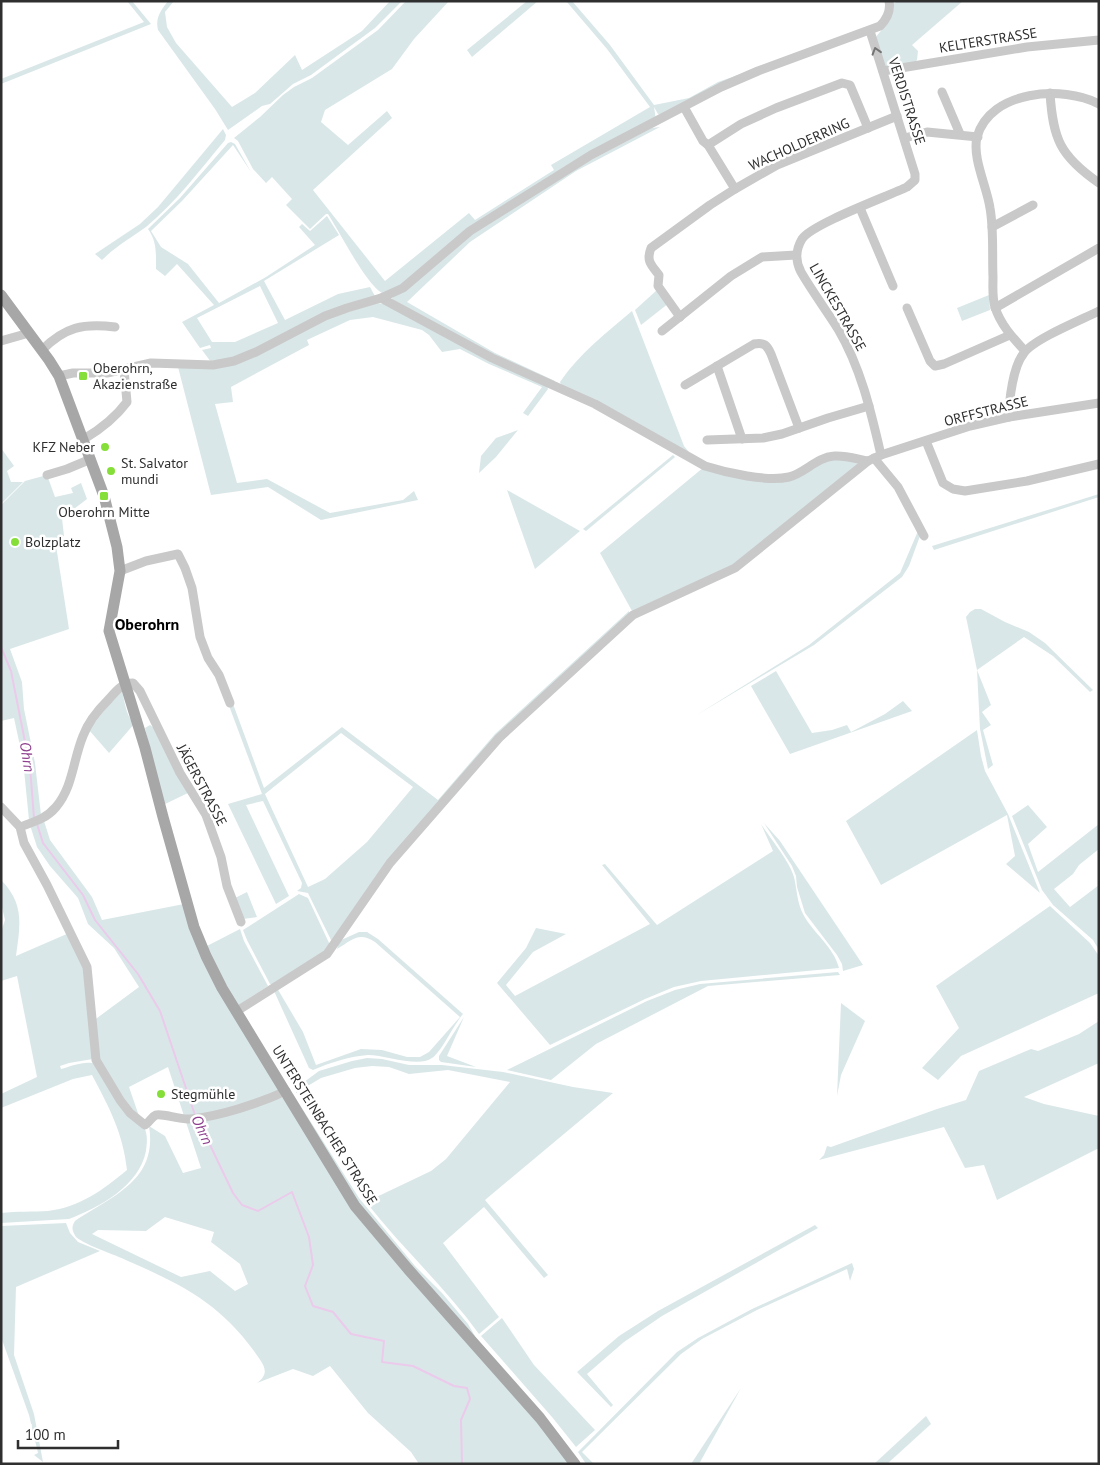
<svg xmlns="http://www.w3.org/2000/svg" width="1100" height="1465" font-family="'PT Sans',sans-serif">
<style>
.green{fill:#dae7e8;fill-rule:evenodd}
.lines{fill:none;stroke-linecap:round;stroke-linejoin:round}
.stream{stroke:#ebcaeb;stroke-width:2}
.minor{stroke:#c9c9c9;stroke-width:9}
.major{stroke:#a7a7a7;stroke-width:11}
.oneway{stroke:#747474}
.poi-dot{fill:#85df38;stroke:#fff;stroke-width:2}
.labels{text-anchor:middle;stroke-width:5;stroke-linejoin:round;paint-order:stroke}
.street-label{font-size:14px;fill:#2f2f2f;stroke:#fff}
.poi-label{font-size:14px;fill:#2f2f2f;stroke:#fff;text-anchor:start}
.water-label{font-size:15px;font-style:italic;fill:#8e3f8e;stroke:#fff}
.quarter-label{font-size:16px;font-weight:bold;fill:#000;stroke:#fff}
</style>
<rect width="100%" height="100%" fill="#fff"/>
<g class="green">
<polygon points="127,1 132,1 151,24 1,84 1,79 144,22"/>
<path d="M168,1h6l-9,11 2,15 9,16 56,64 23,-14 40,-38 7,15 60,-39 28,-30h12l-27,27 -64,47 -18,9 -23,20 -8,2 -34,24 -13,-21 -57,-79c-3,-12 3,-20 10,-29z"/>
<path d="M406,1h43l-35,38 -22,30 -67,41 -4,12 27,23 39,-34 5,7 -79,72 72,91 84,-68 6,7 79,-50 -3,-5 99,-58 -43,-58 -41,-48h6l38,44 44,60 35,-7 29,-16 37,-13 -92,47 -5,-2 -4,-7 2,13 -99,53 -156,113 -17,8c-16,-6 -45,-63 -56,-80h-2l-16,15 -24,-24 6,-6 -20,-22 -6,6 -13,-14 -15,-28 -4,-3 26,-21 23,-22 11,-8 18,-9 66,-48z"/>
<polygon points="527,1 538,1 472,57 467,50"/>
<polygon points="897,1 963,1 912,45 918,51 917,60 914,63 884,69 875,38 889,21 892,5"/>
<polygon points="660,127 576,171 470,242 407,302 495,353 555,381 549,381 492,356 392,299 393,296 470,234 560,176 652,128"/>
<path d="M223,129l3,6 -1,5c-25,30 -49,62 -79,87 -15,11 -30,19 -44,33l-7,-6 45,-30 18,-17z"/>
<path d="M231,142l4,2 16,28 -18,-27 -51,56 -31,30 10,16 27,17 31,39 47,-26 49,-32 -16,-18 3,-3 8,7 17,-15 12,19 -75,46 21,39 53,-26 32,-7 6,11 -142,60 -23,4 -9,-12 9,-2 -1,-3 -10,3 -18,-26 32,-17 -37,-41 -12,12 -9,-7c0,-15 1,-28 -8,-40l32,-31 48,-55zM260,286l18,37 -43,19h-23l-15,-24z"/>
<polygon points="657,290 669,303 641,325 635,310"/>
<polygon points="989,295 990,310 962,321 957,308"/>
<polygon points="377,303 384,304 547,386 548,389 528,416 523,413 542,387 489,364 460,349 442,352 429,335 422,330 373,317 350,320 307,340 309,345 231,387 233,402 215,404 237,483 267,479 330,513 403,500 414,491 418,500 321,520 268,487 211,495 178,367 213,367 325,319"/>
<path d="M632,311l52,135 9,11 -132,-72 -1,-3c19,-28 46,-49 72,-71z"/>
<polygon points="518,430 496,457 479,473 481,456 496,438"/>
<polygon points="1,448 14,466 7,471 11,482 23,482 1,504"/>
<polygon points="673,455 675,457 586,531 583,529"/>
<polygon points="833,459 862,462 746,559 632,611 600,553 704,467 775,480"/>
<polygon points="47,475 55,497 73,493 71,488 81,483 87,499 62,518 64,536 55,539 69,629 10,649 22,682 24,709 35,763 41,815 29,820 23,760 14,718 1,721 1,505 25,481"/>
<polygon points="507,490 580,531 535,569"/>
<polygon points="1099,494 1099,497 934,550 932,546"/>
<polygon points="918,531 920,536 909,566 902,577 814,645 695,716 809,645 900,573"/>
<polygon points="975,609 981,609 1005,622 1029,632 1045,643 1093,690 1090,692 1053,656 1024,637 977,670 991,705 982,712 991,725 983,730 993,765 988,769 980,729 977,670 966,617 970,612"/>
<path d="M629,611v5l-189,186 -2,-1 -2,5 -101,134h-4l-23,-47 -11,-2 4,-3 1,-5 -39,-82 -17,4 43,91 -13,8 -48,-100 34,-10 -37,-99 4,-2 35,95 78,-61 96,73 57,-66zM341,733l72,54 -46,55 -42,37 -17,8 -43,-93z"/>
<polygon points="776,671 812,733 832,730 847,725 851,732 885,714 903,701 912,711 790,754 751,686"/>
<path d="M122,692c3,9 4,26 13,31l-26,30 -20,-23 28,-36z"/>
<polygon points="150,725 154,728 188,793 163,805 145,728"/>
<polygon points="977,730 981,756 985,771 1008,814 1040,893 1006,864 1015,856 1007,815 881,885 846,821"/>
<polygon points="1028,805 1047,827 1028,844 1038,872 1099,824 1099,849 1079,865 1073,874 1054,889 1070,907 1099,885 1099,950 1093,940 1053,905 1042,890 1012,816"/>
<path d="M44,821l6,19 42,57 10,23 82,-16 95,183v10l7,2 45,72 207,249 33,44h-152l-8,-12 -43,-39 -38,-47 -17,10 -20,-7 -36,14c15,-11 5,-20 -3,-32 -35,-48 -73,-67 -126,-90 -14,-7 -41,-15 -52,-24 -4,-6 -5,-10 -1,-16 37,-25 83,-40 74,-95l16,10 18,37 18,-5 -33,-101 -39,20 11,32 -39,-51 -8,-47 46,-34 -25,-39 -26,-24 -10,-26 -28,-32 -13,-19 -7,-22zM165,1217l49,15 -3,10 29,22 8,20 -13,7 -25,-20 -29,6 -89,-43 6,-4 48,1z"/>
<polygon points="764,823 780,841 863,965 843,971 842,964 837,955 805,913 797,887 796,876 792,866"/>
<path d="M761,824c9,14 29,38 33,53 3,13 3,25 9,37 10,19 31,33 36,54l-138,13 -27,6 -29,12 -95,46 -53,-62 29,-35 10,-20 30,6 -33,18 -27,33 9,11 135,-72 -48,-59 3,-1 52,61 116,-74z"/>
<path d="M1,880c24,24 19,46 15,76l53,-23 17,35 7,91 -24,4 -9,3 1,3c10,-3 25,-9 35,-5l48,63c4,8 3,15 2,24 -7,35 -46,56 -77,68l-68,4v-10c16,-2 32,-1 47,-2 32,-4 55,-21 79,-41 -4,-37 -18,-63 -35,-95l-19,4 -72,29v-14l36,-17 -20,-101 -16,5v-49l4,-12 -4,-17z"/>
<polygon points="247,892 257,917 243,919 235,898"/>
<polygon points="299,894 308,898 330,945 330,948 277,984 270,984 247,940 243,930"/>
<polygon points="1050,906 1090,943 1099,956 1099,993 961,1056 938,1080 922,1068 959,1028 936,986"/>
<polygon points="240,929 244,941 268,986 239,1005 236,1004 205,947"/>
<path d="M359,932h8l11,7 85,75c-9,10 -22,39 -31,44 -14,10 -46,-3 -64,-3 -17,1 -39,8 -55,15l-4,-2 -35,-77 3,-3 26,44 13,33 45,-16 21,1 25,7h13l9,-5 31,-35 -85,-75c-16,-11 -23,-2 -38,7l2,-8z"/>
<polygon points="838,972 840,975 708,986 596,1044 551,1080 507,1070 647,1001 675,990 700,984"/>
<polygon points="841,1003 865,1021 841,1075 837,1096"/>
<polygon points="464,1017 447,1056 476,1067 441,1062 439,1060 439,1056"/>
<polygon points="1099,1021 1099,1063 1024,1097 1044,1104 1099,1116 1099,1148 997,1200 984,1165 965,1168 944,1127 819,1160 824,1155 827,1146 831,1147 937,1109 966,1100 979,1071 1031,1049 1038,1051 1079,1034"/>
<path d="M367,1058l15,1 27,6h33l61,7 70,15 40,6 -128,107 63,75 -4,3 -60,-71 -41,36 56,74 -20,17c-34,-47 -77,-86 -113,-132l65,-31 15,-12 64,-77 -62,-12 -39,4 -20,-7 -17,-1 -17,2 -34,10 -25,15v-5l23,-17 33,-10z"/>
<polygon points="293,1094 359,1198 415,1266 442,1293 468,1324 475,1336 474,1338 360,1206 291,1095"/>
<polygon points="66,1223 70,1233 78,1242 100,1251 16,1287 14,1355 34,1414 43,1462 34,1455 38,1453 29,1415 1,1337 1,1226"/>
<polygon points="815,1225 818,1228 662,1316 624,1342 587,1374 613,1405 611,1407 577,1372 619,1336 658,1311"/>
<polygon points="852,1263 854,1269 850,1281 847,1269 757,1310 702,1339 681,1354 582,1452 594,1464 586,1464 578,1452 677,1352 698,1338 752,1309"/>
<polygon points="502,1318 534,1365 595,1430 576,1447 552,1417 481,1336"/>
<polygon points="741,1388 699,1464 691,1464"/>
<polygon points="926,1416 931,1424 887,1464 874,1464"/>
</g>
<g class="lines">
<g class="stream">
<polyline points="1,647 11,671 30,767 34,818"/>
<polyline points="37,824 43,843 83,895 95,920 138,974 160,1011 195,1115"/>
<polyline points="199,1122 233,1193 242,1205 258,1211 292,1192 309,1237 313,1265 305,1286 313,1306 333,1312 351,1334 384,1341 382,1362 413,1366 454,1386 467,1388 470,1399 461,1420 462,1464"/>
</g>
<g class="minor">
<path d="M870,31l45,143v6l-8,7c-21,10 -95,37 -105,52 -6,10 -7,22 -1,33 11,19 25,38 37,57 23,39 33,83 43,126"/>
<polyline points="883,71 1027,47 1099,40"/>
<polyline points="942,92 960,134"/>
<path d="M1050,93c3,46 10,63 49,90"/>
<polyline points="684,107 703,141 708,145 735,189 777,165 897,116"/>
<polyline points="905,138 927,132 978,137"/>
<polyline points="708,145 741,124 776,108 842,83 850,85 868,128"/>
<polyline points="860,208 893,286"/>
<polyline points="992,227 1033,205"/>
<path d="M381,298l111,60 103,46 110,62c22,7 62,16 84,11 16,-4 28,-20 45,-21 11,-1 23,3 34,5"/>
<polyline points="907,308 930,361 935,366 944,364 1010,335"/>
<polyline points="995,308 1099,248"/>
<path d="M680,317l-22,-31 1,-11c-8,-10 -13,-14 -8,-27l59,-43 25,-16"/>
<polyline points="662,331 731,276 762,257 796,255"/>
<polyline points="1,341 29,333"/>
<path d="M42,350c23,-23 41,-27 73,-23"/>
<path d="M1025,351c-12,-13 -25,-27 -30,-44 -3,-10 -2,-20 -2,-30 -1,-23 1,-46 -3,-69 -3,-21 -18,-50 -13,-71 13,-47 86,-52 122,-33"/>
<polyline points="717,366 742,439"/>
<path d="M59,376l14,-3h34l44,-10 62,2 21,-4 22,-9 69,-36 22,-8 34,-10 22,-10 67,-57 121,-76 130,-68 37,-16 122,-45c7,-7 11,-15 9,-25"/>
<path d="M685,385l69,-41c10,-2 13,1 17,10l28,74"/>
<path d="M1009,417c0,-17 4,-51 15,-64 10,-14 57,-33 75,-42"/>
<path d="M84,439c17,-10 31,-21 43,-37l-3,-32"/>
<polyline points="707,440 763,438 782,434 828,418 869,406"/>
<polyline points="926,441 943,483 953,489 965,491 1027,481 1099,464"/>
<polyline points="874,458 898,487 924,536"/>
<polyline points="47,475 67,469 91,459"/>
<polyline points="120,571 146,561 178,554 185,568 192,588 200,637 208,658 219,675 230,703"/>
<path d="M1,807l19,20 4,16 23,42 40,82 9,93 24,40 10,13 15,12c5,-3 6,-8 11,-10 6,-2 24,5 34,4 28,-2 70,-16 96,-28"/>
<path d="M20,827c13,-5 26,-8 36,-20 17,-20 17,-47 27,-71 5,-14 15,-26 26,-37 7,-8 13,-16 24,-16l7,8 40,82 26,42 15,42 6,29 14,36"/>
<polyline points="237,1011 327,954 390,863 499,738 633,615 735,568 868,461 881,455 970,426 1009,417 1099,403"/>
</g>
<polyline class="major" points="1,295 49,360 59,376 104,496 117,547 120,571 109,631 145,748 163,817 194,927 206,956 222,988 355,1206 408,1269 540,1418 575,1464"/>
</g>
<defs><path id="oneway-chevron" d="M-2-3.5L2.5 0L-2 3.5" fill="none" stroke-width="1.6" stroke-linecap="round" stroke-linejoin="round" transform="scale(1.25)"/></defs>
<use class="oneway" href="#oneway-chevron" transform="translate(876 51) rotate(-107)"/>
<g class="poi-dot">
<rect x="78" y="371" width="10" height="10" rx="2.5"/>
<circle cx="105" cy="447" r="5"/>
<circle cx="111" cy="471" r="5"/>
<rect x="99" y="491" width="10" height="10" rx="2.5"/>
<circle cx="15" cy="542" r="5"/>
<circle cx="161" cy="1094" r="5"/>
</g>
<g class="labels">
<g class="street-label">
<text transform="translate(988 40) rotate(-9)" y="5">KELTERSTRASSE</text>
<text transform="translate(907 101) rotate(72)" y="5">VERDISTRASSE</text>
<text transform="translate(799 144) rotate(-24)" y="5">WACHOLDERRING</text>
<text transform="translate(838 307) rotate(60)" y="5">LINCKESTRASSE</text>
<text transform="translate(986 411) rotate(-14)" y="5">ORFFSTRASSE</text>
<text transform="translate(202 785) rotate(62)" y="5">JÄGERSTRASSE</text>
<text transform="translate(325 1125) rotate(58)" y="5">UNTERSTEINBACHER STRASSE</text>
</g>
<g class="poi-label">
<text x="93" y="373">Oberohrn,<tspan x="93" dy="16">Akazienstraße</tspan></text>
<text x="95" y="452" text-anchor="end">KFZ Neber</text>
<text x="121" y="468">St. Salvator<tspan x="121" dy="16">mundi</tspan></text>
<text x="104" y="517" text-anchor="middle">Oberohrn Mitte</text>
<text x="25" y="547">Bolzplatz</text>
<text x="171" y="1099">Stegmühle</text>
</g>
<g class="water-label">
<text transform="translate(27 757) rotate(81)" y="5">Ohrn</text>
<text transform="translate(202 1130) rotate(65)" y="5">Ohrn</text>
</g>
<g class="quarter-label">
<text x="147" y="630">Oberohrn</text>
</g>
</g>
<rect width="1100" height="1465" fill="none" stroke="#2f2f2f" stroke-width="5"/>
<path d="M18 1440v8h100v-8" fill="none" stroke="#2f2f2f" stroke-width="2.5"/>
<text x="25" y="1440" font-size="15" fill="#2f2f2f" stroke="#ffffff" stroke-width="4" paint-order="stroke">100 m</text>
</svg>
